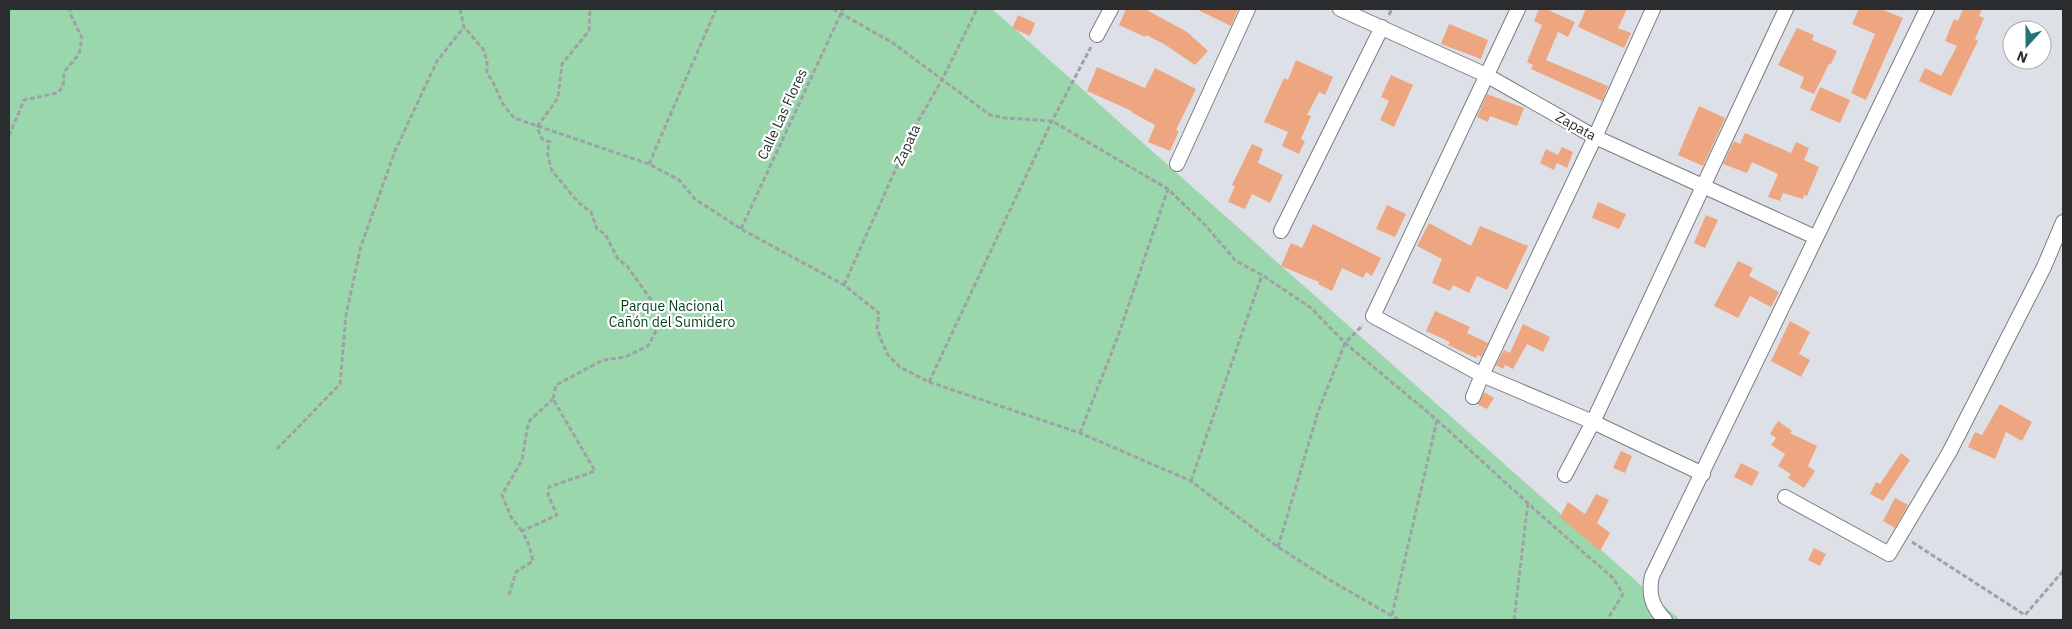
<svg xmlns="http://www.w3.org/2000/svg" width="2072" height="629" font-family="'IBM Plex Sans',sans-serif">
<style>
.green{fill:#9bd7ad}
.building{fill:#eea680}
.lines{fill:none;stroke-linecap:round;stroke-linejoin:round}
.minor-casing{stroke:#7a7d82;stroke-width:16}
.path{stroke:#9fa1a6;stroke-width:3;stroke-dasharray:5 2.5;stroke-linecap:butt}
.minor{stroke:#fff;stroke-width:14}
.labels{text-anchor:middle;stroke-width:4.5;stroke-linejoin:round;paint-order:stroke}
.street-label{font-size:14px;fill:#2b2c2e;stroke:#fff}
.park-label{font-size:14px;fill:#043e1f;stroke:#fff}
</style>
<rect width="100%" height="100%" fill="#dde0e6"/>
<polygon class="green" points="9,9 992,9 1680,620 9,620"/>
<g class="building">
<polygon points="1126,9 1145,9 1187,32 1208,51 1195,65 1164,44 1146,35 1145,37 1119,25"/>
<polygon points="1196,9 1238,9 1231,26"/>
<polygon points="1539,9 1546,9 1575,22 1568,37 1558,32 1546,60 1608,86 1602,101 1531,69 1533,65 1527,62 1542,25 1534,21"/>
<polygon points="1586,9 1627,9 1618,28 1631,33 1624,48 1578,27"/>
<polygon points="1859,9 1881,9 1903,18 1866,100 1851,93 1875,34 1852,24"/>
<polygon points="1963,9 1982,9 1979,16 1984,18 1975,39 1978,41 1951,96 1919,81 1925,68 1941,76 1957,46 1945,41 1954,19 1958,21"/>
<polygon points="1018,15 1035,23 1030,36 1012,28"/>
<polygon points="1449,24 1488,40 1481,59 1441,44"/>
<polygon points="1797,28 1814,35 1812,40 1837,51 1831,64 1829,64 1814,94 1800,88 1804,77 1778,65"/>
<polygon points="1296,60 1333,77 1325,95 1319,92 1307,115 1311,116 1301,139 1305,141 1299,154 1282,146 1288,132 1264,122 1284,78 1288,80"/>
<polygon points="1097,67 1145,88 1155,68 1196,89 1176,130 1179,131 1170,151 1148,142 1155,125 1131,112 1132,111 1087,91"/>
<polygon points="1391,75 1413,85 1394,127 1380,120 1389,101 1381,97"/>
<polygon points="1820,87 1850,100 1840,123 1810,110"/>
<polygon points="1487,94 1524,108 1517,126 1490,116 1488,122 1477,117"/>
<polygon points="1699,106 1725,118 1703,166 1678,155"/>
<polygon points="1745,133 1791,153 1796,142 1809,148 1804,160 1819,167 1807,196 1804,195 1803,199 1783,193 1780,201 1768,197 1778,174 1752,162 1747,173 1723,164 1734,141 1740,144"/>
<polygon points="1252,144 1263,149 1258,163 1283,175 1270,203 1252,194 1245,209 1228,202 1235,186 1232,185"/>
<polygon points="1562,147 1573,152 1567,168 1557,163 1554,170 1540,163 1546,149 1558,155"/>
<polygon points="1598,202 1626,214 1619,229 1592,218"/>
<polygon points="1387,205 1406,214 1395,237 1376,229"/>
<polygon points="1706,215 1718,220 1705,248 1694,243"/>
<polygon points="1429,223 1471,246 1480,226 1528,246 1507,290 1477,276 1469,293 1453,285 1450,291 1432,283 1442,259 1417,246"/>
<polygon points="1313,224 1381,258 1372,276 1366,272 1363,278 1342,268 1332,291 1318,284 1319,282 1281,266 1291,243 1302,248"/>
<polygon points="1738,261 1753,268 1749,276 1779,292 1771,307 1750,296 1738,318 1714,306"/>
<polygon points="1435,311 1470,327 1467,333 1488,343 1481,357 1478,355 1476,358 1448,345 1450,342 1426,331"/>
<polygon points="1790,321 1810,332 1799,354 1810,360 1801,377 1771,361"/>
<polygon points="1523,324 1550,337 1543,352 1527,344 1513,369 1505,365 1503,369 1496,365 1504,350 1510,353"/>
<polygon points="1484,392 1494,398 1487,409 1477,404"/>
<polygon points="2000,404 2032,422 2022,441 2006,432 1995,459 1968,447 1975,432 1982,435"/>
<polygon points="1778,421 1792,431 1790,433 1817,446 1808,466 1815,471 1804,488 1788,478 1791,474 1778,466 1785,454 1771,445 1776,438 1770,434"/>
<polygon points="1621,451 1632,456 1625,473 1613,468"/>
<polygon points="1901,453 1910,460 1883,501 1870,494 1876,482 1880,484"/>
<polygon points="1741,463 1759,472 1752,486 1734,477"/>
<polygon points="1596,494 1609,500 1597,523 1610,533 1600,551 1560,517 1568,502 1585,514"/>
<polygon points="1895,498 1908,505 1895,528 1883,521"/>
<polygon points="1814,548 1826,554 1820,566 1808,560"/>
</g>
<g class="lines">
<defs>
<g id="minor">
<polyline points="1340,9 1486,75 1595,137 1815,237"/>
<polyline points="1518,9 1373,316 1482,375 1593,422 1703,474"/>
<polyline points="1097,35 1111,9"/>
<polyline points="1177,164 1248,9"/>
<polyline points="1281,231 1382,27"/>
<polyline points="1473,397 1482,375 1595,137 1653,9"/>
<polyline points="1565,475 1593,422 1786,9"/>
<polyline points="1785,497 1889,554 1949,453 2044,267 2063,222"/>
<path d="M1665,620c-13,-13 -17,-26 -13,-44l275,-567"/>
</g>
</defs>
<use href="#minor" class="minor-casing"/>
<g class="path">
<polyline points="460,9 464,27 483,49 487,60 487,73 492,80 503,104 514,118 649,164 679,180 695,199 741,229 844,285 879,313 877,328 881,340 888,355 900,367 929,382 1080,433 1191,481 1278,547 1328,579 1399,620"/>
<polyline points="833,9 893,43 990,115 1005,118 1052,121 1168,189 1205,225 1236,261 1262,275 1311,308 1345,343 1437,420 1543,517 1613,578 1623,594 1607,620"/>
<polyline points="1389,15 1392,9"/>
<polyline points="537,127 558,98 562,64 589,31 590,9"/>
<polyline points="9,136 24,100 57,93 63,87 64,72 79,54 82,38 70,13 70,9"/>
<polyline points="649,164 716,9"/>
<polyline points="741,229 843,9"/>
<polyline points="844,285 914,128 943,78 977,9"/>
<polyline points="929,382 1052,121 1091,47"/>
<polyline points="1080,433 1118,336 1168,189"/>
<polyline points="277,449 340,384 346,315 361,246 395,151 437,61 464,27"/>
<polyline points="1191,481 1262,275"/>
<polyline points="522,531 511,517 502,495 522,460 527,429 530,420 553,399"/>
<polyline points="1912,542 2025,615 2063,571"/>
<polyline points="1278,547 1318,412 1345,343 1363,325"/>
<polyline points="509,595 516,572 533,561 529,545 522,531 557,515 548,495 549,487 595,471 553,399 556,385 603,360 625,357 648,346 659,325 658,313 652,301 627,266 618,259 605,234 597,229 591,212 578,202 552,171 547,152 550,142 542,139 537,127"/>
<polyline points="1392,615 1437,420"/>
<polyline points="1514,620 1528,502"/>
</g>
<use href="#minor" class="minor"/>
</g>
<g class="labels">
<g class="street-label">
<text transform="translate(782 114) rotate(-65)" y="5">Calle Las Flores</text>
<text transform="translate(1576 126) rotate(29)" y="5">Zapata</text>
<text transform="translate(907 145) rotate(-65)" y="5">Zapata</text>
</g>
<g class="park-label">
<text x="672" y="311">Parque Nacional<tspan x="672" dy="16">Cañón del Sumidero</tspan></text>
</g>
</g>
<rect width="2072" height="629" fill="none" stroke="#2b2c2e" stroke-width="20"/>
<g transform="translate(2027 45) rotate(201)"><circle r="24" fill="#ffffff" stroke="#aaabab"/>
<path d="M0-4L9 19L0 12L-9 19Z" fill="#29707d"/>
<text y="-8" font-size="14" font-weight="bold" text-anchor="middle" fill="#2b2c2e">N</text>
</g>
</svg>
